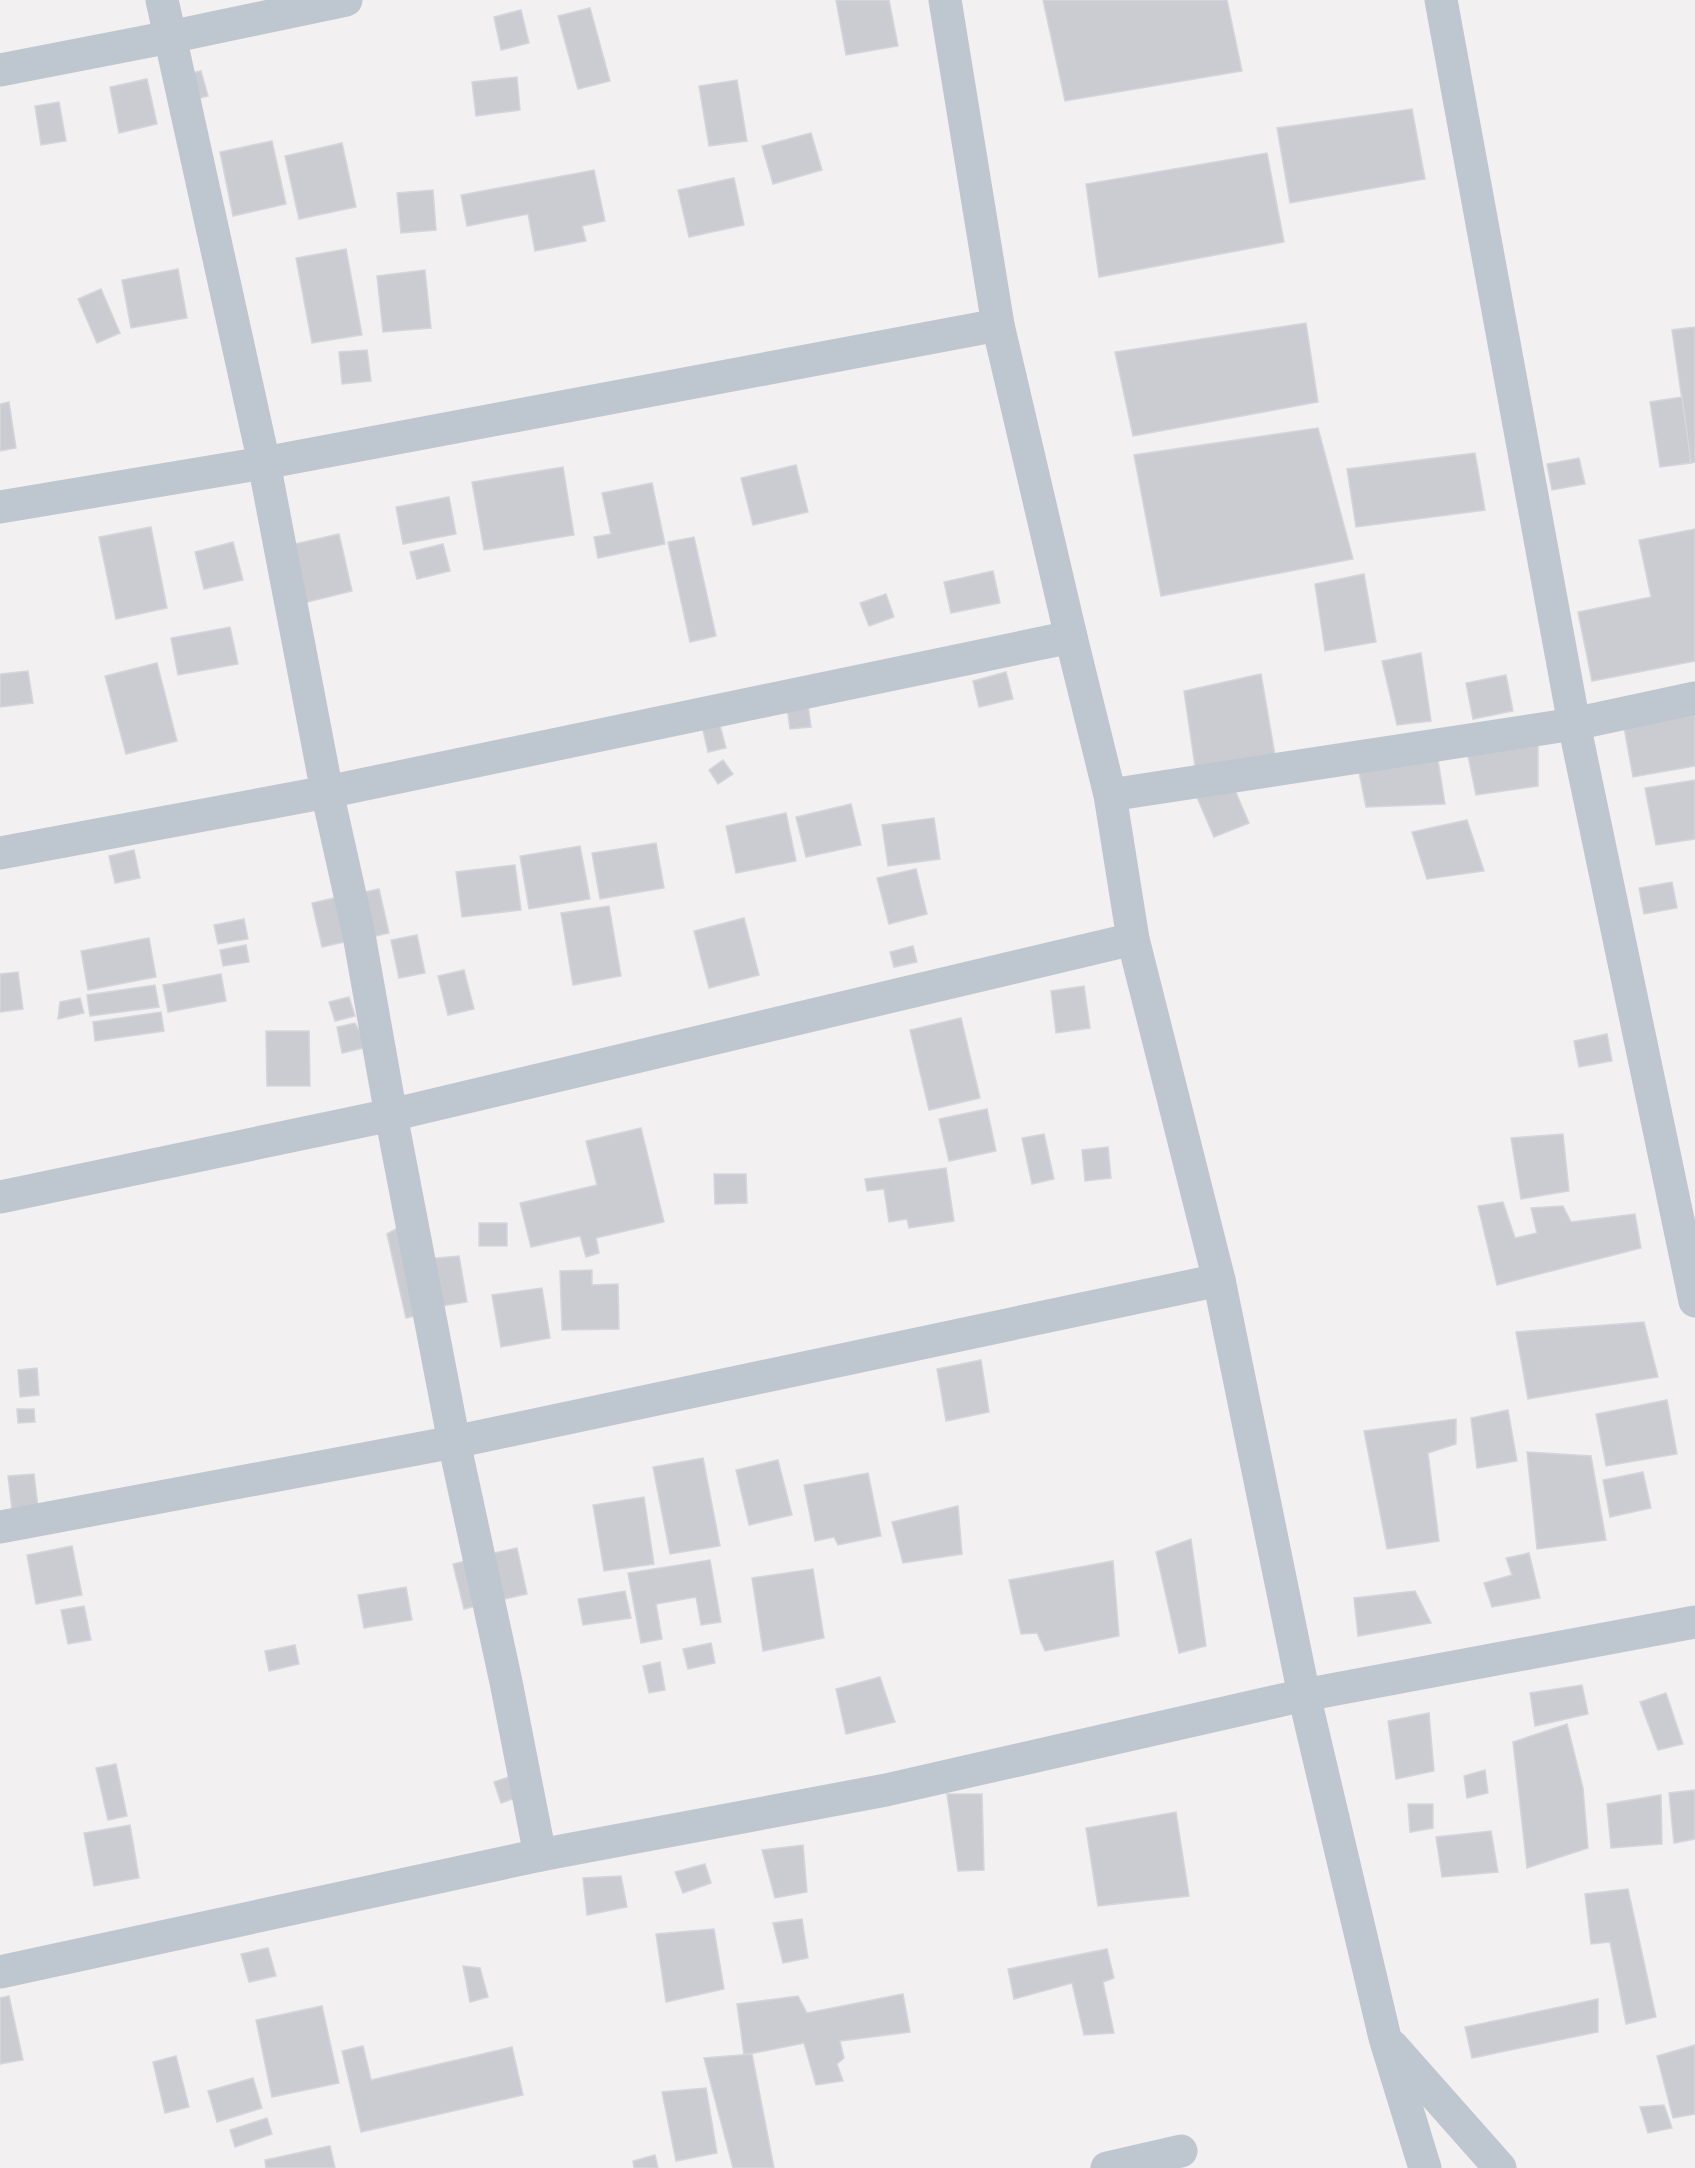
<svg xmlns="http://www.w3.org/2000/svg" width="1695" height="2168" font-family="'Asap Condensed',sans-serif">
<style>
.building{fill:#caccd2;stroke:#d4d6db;stroke-width:1.5}
.lines{fill:none;stroke-linecap:round;stroke-linejoin:round}
.minor{stroke:#bec6cf;stroke-width:33}
</style>
<rect width="100%" height="100%" fill="#f2f0f0"/>
<g class="building">
<polygon points="836,0 889,0 898,46 846,55"/>
<polygon points="1043,0 1227,0 1242,71 1065,101"/>
<polygon points="590,8 610,81 578,89 558,16"/>
<polygon points="521,10 529,43 501,50 494,17"/>
<polygon points="201,71 208,96 180,103 173,77"/>
<polygon points="517,77 520,110 476,116 472,82"/>
<polygon points="147,79 157,124 119,133 110,87"/>
<polygon points="737,80 747,141 709,146 699,86"/>
<polygon points="59,102 66,141 41,145 35,106"/>
<polygon points="1412,109 1425,179 1290,203 1277,128"/>
<polygon points="811,133 822,170 773,184 762,146"/>
<polygon points="272,141 286,204 233,216 220,152"/>
<polygon points="342,143 356,207 299,219 285,156"/>
<polygon points="1267,153 1284,242 1099,277 1086,184"/>
<polygon points="594,170 605,221 582,226 586,241 535,251 528,214 467,226 461,195"/>
<polygon points="734,178 744,225 689,237 678,190"/>
<polygon points="433,190 436,230 401,233 397,193"/>
<polygon points="346,249 362,335 312,343 296,258"/>
<polygon points="178,269 187,318 131,328 122,280"/>
<polygon points="425,270 431,328 383,332 377,276"/>
<polygon points="101,289 120,333 97,343 78,299"/>
<polygon points="1306,323 1318,402 1133,436 1115,352"/>
<polygon points="1695,327 1695,462 1691,463 1672,330"/>
<polygon points="367,350 371,381 342,384 339,352"/>
<polygon points="1682,397 1691,463 1660,467 1650,402"/>
<polygon points="9,402 16,448 0,451 0,404"/>
<polygon points="1318,428 1353,559 1161,596 1134,455"/>
<polygon points="1475,453 1485,510 1356,527 1347,469"/>
<polygon points="1579,458 1585,484 1552,490 1547,464"/>
<polygon points="796,465 808,512 753,525 741,478"/>
<polygon points="563,467 574,535 484,550 472,482"/>
<polygon points="652,483 665,544 598,558 594,537 611,534 602,493"/>
<polygon points="449,497 456,534 403,544 396,507"/>
<polygon points="151,527 167,608 116,619 99,537"/>
<polygon points="1695,529 1695,661 1592,681 1578,612 1651,597 1639,540"/>
<polygon points="339,534 352,591 287,607 273,549"/>
<polygon points="694,537 716,636 690,642 668,542"/>
<polygon points="233,542 243,580 204,589 195,552"/>
<polygon points="443,544 450,571 417,579 410,552"/>
<polygon points="993,571 1000,603 951,613 944,582"/>
<polygon points="1364,574 1376,642 1325,651 1315,584"/>
<polygon points="886,594 894,617 869,626 860,603"/>
<polygon points="230,627 238,664 178,675 171,638"/>
<polygon points="1421,653 1431,721 1397,725 1382,661"/>
<polygon points="157,663 177,741 126,754 105,676"/>
<polygon points="28,671 33,703 0,707 0,674"/>
<polygon points="1006,672 1013,699 979,707 973,681"/>
<polygon points="1261,674 1276,761 1196,773 1184,691"/>
<polygon points="1506,675 1513,711 1473,719 1466,683"/>
<polygon points="808,704 811,727 790,729 787,707"/>
<polygon points="1695,704 1695,766 1633,777 1622,716"/>
<polygon points="719,722 726,748 708,752 702,726"/>
<polygon points="1538,743 1538,786 1476,795 1467,751"/>
<polygon points="1437,754 1445,804 1366,807 1358,767"/>
<polygon points="723,760 733,774 718,784 709,770"/>
<polygon points="1695,780 1695,839 1656,845 1645,788"/>
<polygon points="1231,781 1249,823 1214,837 1196,795"/>
<polygon points="851,804 861,845 806,857 796,817"/>
<polygon points="786,813 796,861 736,873 726,826"/>
<polygon points="934,818 940,859 888,866 882,825"/>
<polygon points="1467,820 1484,871 1427,879 1412,832"/>
<polygon points="656,843 664,888 600,899 592,853"/>
<polygon points="580,846 590,899 529,909 520,856"/>
<polygon points="134,850 140,878 115,883 109,856"/>
<polygon points="515,865 521,910 462,917 456,872"/>
<polygon points="916,869 927,914 889,924 877,878"/>
<polygon points="1672,882 1677,908 1644,914 1639,888"/>
<polygon points="379,889 389,933 367,938 356,894"/>
<polygon points="343,896 353,940 322,947 312,903"/>
<polygon points="609,906 621,976 573,985 561,913"/>
<polygon points="744,918 759,975 709,988 694,931"/>
<polygon points="244,919 248,939 218,944 214,925"/>
<polygon points="417,935 425,973 399,978 391,940"/>
<polygon points="149,938 156,977 88,990 81,951"/>
<polygon points="246,945 249,962 223,966 220,950"/>
<polygon points="913,946 917,962 894,967 890,952"/>
<polygon points="464,970 474,1009 448,1015 438,976"/>
<polygon points="18,972 23,1009 0,1012 0,974"/>
<polygon points="221,974 226,1001 168,1012 163,985"/>
<polygon points="155,985 159,1007 90,1016 87,995"/>
<polygon points="1084,986 1090,1028 1056,1033 1051,991"/>
<polygon points="349,997 355,1016 335,1021 329,1002"/>
<polygon points="80,998 84,1013 58,1019 60,1002"/>
<polygon points="161,1012 164,1031 95,1041 93,1022"/>
<polygon points="961,1018 980,1098 929,1110 910,1030"/>
<polygon points="355,1023 368,1047 342,1053 337,1027"/>
<polygon points="266,1031 309,1031 310,1086 267,1086"/>
<polygon points="1607,1034 1612,1061 1579,1067 1574,1041"/>
<polygon points="987,1109 996,1151 949,1161 939,1119"/>
<polygon points="641,1128 664,1222 596,1238 599,1253 586,1257 580,1236 531,1247 520,1203 597,1185 586,1141"/>
<polygon points="1044,1134 1054,1179 1032,1184 1022,1138"/>
<polygon points="1563,1134 1569,1191 1521,1199 1511,1138"/>
<polygon points="1108,1147 1111,1178 1085,1181 1082,1150"/>
<polygon points="946,1168 954,1221 909,1228 907,1219 889,1222 884,1189 867,1191 865,1179"/>
<polygon points="714,1174 746,1174 747,1203 715,1204"/>
<polygon points="1503,1202 1515,1238 1537,1233 1531,1208 1563,1206 1571,1222 1635,1214 1641,1248 1497,1285 1478,1206"/>
<rect x="479" y="1223" width="28" height="23"/>
<polygon points="405,1224 424,1314 406,1318 387,1234"/>
<polygon points="459,1256 467,1302 436,1307 426,1259"/>
<polygon points="592,1270 592,1285 618,1284 619,1329 562,1330 560,1271"/>
<polygon points="542,1288 550,1338 501,1347 492,1295"/>
<polygon points="1644,1322 1658,1377 1528,1399 1516,1332"/>
<polygon points="981,1360 989,1412 946,1421 937,1369"/>
<polygon points="37,1368 39,1395 20,1397 18,1370"/>
<polygon points="1667,1400 1677,1454 1606,1466 1596,1414"/>
<polygon points="17,1409 34,1409 35,1422 18,1423"/>
<polygon points="1508,1410 1517,1461 1477,1468 1471,1418"/>
<polygon points="1456,1419 1456,1444 1428,1453 1439,1541 1387,1549 1364,1431"/>
<polygon points="1527,1452 1591,1456 1606,1540 1537,1549"/>
<polygon points="703,1458 720,1546 670,1554 653,1467"/>
<polygon points="778,1460 792,1515 749,1525 736,1470"/>
<polygon points="1643,1472 1651,1508 1610,1517 1603,1480"/>
<polygon points="868,1473 881,1536 838,1545 834,1537 815,1541 804,1485"/>
<polygon points="34,1474 38,1507 12,1510 8,1476"/>
<polygon points="644,1497 654,1564 604,1571 593,1505"/>
<polygon points="958,1506 962,1554 903,1563 892,1522"/>
<polygon points="1191,1539 1206,1646 1179,1653 1156,1552"/>
<polygon points="72,1546 82,1595 36,1604 27,1555"/>
<polygon points="517,1548 527,1594 495,1601 485,1555"/>
<polygon points="1529,1553 1540,1598 1492,1607 1484,1583 1512,1575 1506,1558"/>
<polygon points="474,1559 485,1604 464,1609 453,1564"/>
<polygon points="710,1560 721,1622 701,1625 696,1597 656,1604 662,1639 641,1643 628,1573"/>
<polygon points="1113,1561 1119,1636 1045,1651 1037,1633 1021,1634 1009,1580"/>
<polygon points="813,1569 824,1638 763,1651 752,1578"/>
<polygon points="406,1587 412,1620 364,1628 358,1595"/>
<polygon points="625,1591 631,1618 583,1625 578,1599"/>
<polygon points="1415,1591 1431,1623 1358,1636 1354,1598"/>
<polygon points="84,1606 91,1640 68,1644 61,1610"/>
<polygon points="711,1643 715,1663 688,1669 683,1649"/>
<polygon points="295,1645 299,1664 269,1671 265,1651"/>
<polygon points="660,1662 665,1690 649,1693 643,1666"/>
<polygon points="880,1677 895,1722 846,1734 836,1689"/>
<polygon points="1582,1685 1588,1714 1535,1726 1530,1693"/>
<polygon points="1666,1693 1683,1744 1658,1750 1640,1702"/>
<polygon points="1429,1713 1434,1771 1396,1779 1388,1721"/>
<polygon points="1567,1724 1583,1788 1588,1848 1527,1868 1513,1742"/>
<polygon points="116,1764 127,1816 108,1820 96,1768"/>
<polygon points="1485,1770 1488,1793 1467,1798 1464,1776"/>
<polygon points="517,1774 524,1795 501,1803 494,1782"/>
<polygon points="1695,1790 1695,1839 1674,1843 1669,1793"/>
<polygon points="947,1794 982,1794 984,1870 958,1871"/>
<polygon points="1661,1795 1662,1844 1611,1848 1607,1804"/>
<polygon points="1408,1804 1433,1804 1433,1828 1410,1832"/>
<polygon points="1176,1812 1189,1896 1098,1906 1086,1828"/>
<polygon points="130,1825 139,1878 94,1886 84,1833"/>
<polygon points="1491,1831 1498,1872 1442,1877 1436,1837"/>
<polygon points="803,1845 807,1892 775,1898 762,1850"/>
<polygon points="705,1864 711,1883 683,1893 675,1872"/>
<polygon points="621,1876 627,1907 587,1915 583,1878"/>
<polygon points="1628,1889 1656,2017 1626,2024 1610,1942 1591,1944 1585,1894"/>
<polygon points="802,1919 808,1958 783,1963 773,1923"/>
<polygon points="714,1929 724,1989 666,2002 656,1934"/>
<polygon points="268,1948 276,1976 249,1982 241,1954"/>
<polygon points="1107,1949 1114,1978 1103,1982 1114,2033 1084,2035 1072,1983 1014,1999 1008,1969"/>
<polygon points="463,1966 480,1968 488,1997 470,2002"/>
<polygon points="903,1994 910,2032 840,2041 844,2058 837,2064 843,2081 816,2085 804,2043 744,2055 737,2004 798,1996 807,2013"/>
<polygon points="9,1996 23,2060 0,2064 0,1998"/>
<polygon points="1598,1999 1598,2032 1472,2058 1465,2027"/>
<polygon points="322,2006 339,2083 272,2097 256,2020"/>
<polygon points="1695,2045 1695,2114 1673,2118 1657,2056"/>
<polygon points="363,2046 371,2080 512,2047 523,2095 361,2132 342,2051"/>
<polygon points="752,2054 774,2168 733,2168 704,2058"/>
<polygon points="176,2056 189,2107 165,2113 153,2062"/>
<polygon points="253,2078 262,2108 217,2122 208,2091"/>
<polygon points="706,2088 717,2153 676,2161 662,2092"/>
<polygon points="1664,2105 1672,2128 1648,2133 1640,2107"/>
<polygon points="267,2118 272,2134 235,2147 230,2130"/>
<polygon points="330,2146 335,2168 266,2168 265,2160"/>
<polygon points="655,2155 658,2168 634,2168 633,2161"/>
</g>
<g class="lines">
<g class="minor">
<polyline points="162,0 264,463 327,792 359,935 391,1115 454,1442 506,1682 540,1855"/>
<polyline points="945,0 998,325 1071,637 1110,795 1133,939 1219,1280 1304,1695 1385,2038 1425,2168"/>
<polyline points="1441,0 1574,724 1695,1301"/>
<polyline points="0,70 170,37 346,0"/>
<polyline points="0,507 264,463 998,325"/>
<polyline points="1110,795 1574,724 1695,698"/>
<polyline points="0,853 327,792 1071,637"/>
<polyline points="0,1197 391,1115 1133,939"/>
<polyline points="0,1527 454,1442 1219,1280"/>
<polyline points="0,1972 540,1855 886,1790 1304,1695 1695,1622"/>
<polyline points="1392,2046 1500,2168"/>
<polyline points="1107,2168 1181,2151"/>
</g>
</g>
</svg>
